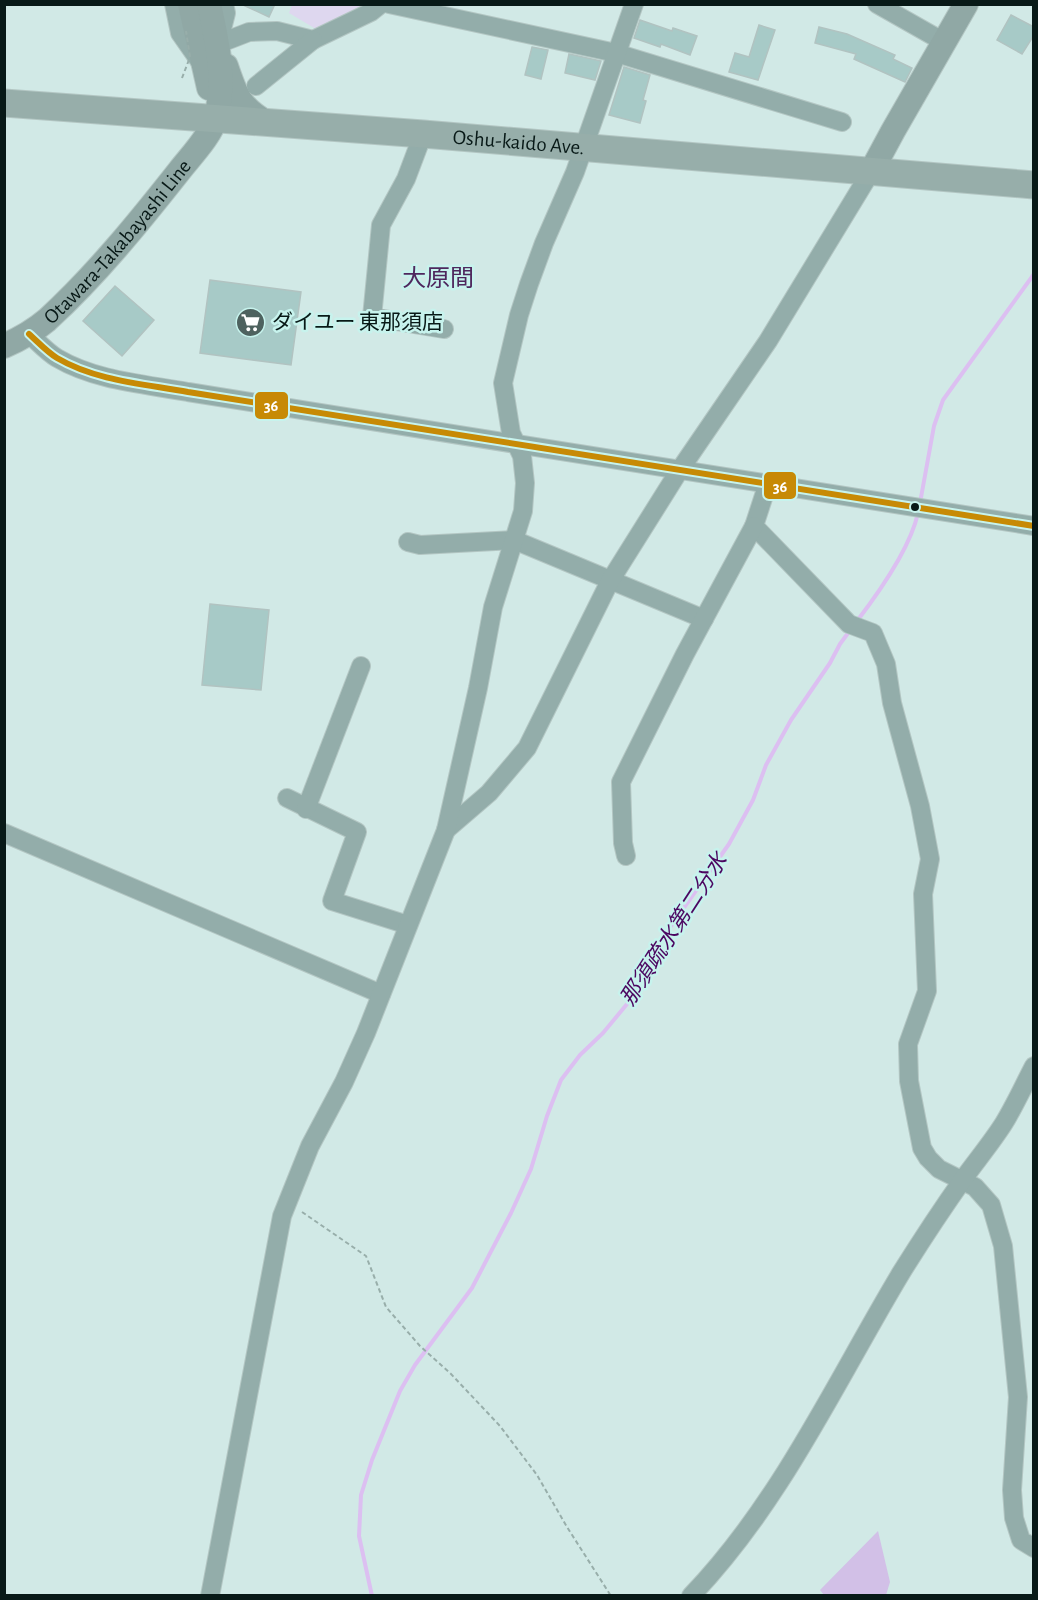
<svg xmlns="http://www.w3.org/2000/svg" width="1038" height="1600" font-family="'Alegreya Sans','Noto Sans JP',sans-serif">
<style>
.green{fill:#ded7ef}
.forest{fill:#d2c0e7}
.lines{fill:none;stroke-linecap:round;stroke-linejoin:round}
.stream{stroke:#dcbff1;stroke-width:4}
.building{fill:#a7cac7;stroke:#b1c3c1;stroke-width:1.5}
.minor-casing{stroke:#b3c6c3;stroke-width:20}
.major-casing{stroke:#b3c6c3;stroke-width:26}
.highway-casing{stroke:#b3c6c3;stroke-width:29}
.path{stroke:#98aeaa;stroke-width:2;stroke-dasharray:4.5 3;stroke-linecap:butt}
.minor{stroke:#93adaa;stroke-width:18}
.major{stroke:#90a8a5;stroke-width:24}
.highway{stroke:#97aeaa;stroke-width:27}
.path-bridge{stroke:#98aeaa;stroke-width:2;stroke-dasharray:4.5 3;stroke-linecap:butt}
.bus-1-casing{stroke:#c7f3ed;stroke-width:10}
.bus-1{stroke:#c78a05;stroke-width:6}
.bus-dot{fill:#081917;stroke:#c7f3ed;stroke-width:2}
.labels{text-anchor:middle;stroke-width:5;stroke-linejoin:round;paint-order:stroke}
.street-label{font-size:21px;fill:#081917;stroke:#c7f3ed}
.poi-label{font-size:21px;fill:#081917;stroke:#c7f3ed;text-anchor:start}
.water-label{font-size:22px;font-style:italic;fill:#4b0660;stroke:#c7f3ed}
.quarter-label{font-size:24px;fill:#4e275d;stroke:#c7f3ed}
.line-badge{stroke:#c7f3ed;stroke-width:2}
.badge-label{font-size:16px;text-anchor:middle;font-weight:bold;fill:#fff}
</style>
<rect width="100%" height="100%" fill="#d1e9e6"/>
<polygon class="green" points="292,5 372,5 316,29 289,13"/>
<polygon class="forest" points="878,1531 890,1582 886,1595 824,1595 820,1590"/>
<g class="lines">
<g class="stream">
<polyline points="920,503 934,426 943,400 1034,274"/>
<path d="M857,621c23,-30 53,-72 61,-108"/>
<polyline points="372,1596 359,1536 361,1495 372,1460 400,1391 415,1365 472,1288 511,1213 531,1169 547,1116 561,1080 580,1055 603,1033 632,998 661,940 729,844 753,800 766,765 791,720 830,663 840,644 851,629"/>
</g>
</g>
<g class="building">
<polygon points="241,4 275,4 269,17"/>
<polygon points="1011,15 1034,27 1034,35 1022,54 997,40"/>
<polygon points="640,20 672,31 673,28 697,36 690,55 661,44 660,47 634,38"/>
<polygon points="759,25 775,30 758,80 729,72 735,53 749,57"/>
<polygon points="819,27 847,34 895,55 893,59 912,68 905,82 854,59 856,54 815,43"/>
<polygon points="532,47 548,50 541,79 525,75"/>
<polygon points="569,54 601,61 595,80 565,73"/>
<polygon points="624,67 650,75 643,100 646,101 640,123 609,115"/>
<polygon points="210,280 301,292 291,365 200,353"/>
<polygon points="115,286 154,320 122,356 83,321"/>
<polygon points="210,604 269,610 261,690 202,685"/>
</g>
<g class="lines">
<defs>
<g id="minor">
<polyline points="174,4 180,33 201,63"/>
<polyline points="389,4 616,53 842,122"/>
<polyline points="877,4 944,42"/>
<polyline points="219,41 226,13 224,4"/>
<polyline points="218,44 249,32 277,31 313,40 371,12 381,4"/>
<polyline points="256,86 313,40"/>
<polyline points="423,134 406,179 381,225 372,317 444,329"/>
<path d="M29,334c9,8 18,18 28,24 39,23 88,26 131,34l846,134"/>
<polyline points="768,483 754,526 849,624 873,633 886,664 892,703 920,806 930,859 923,894 927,991 908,1044 909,1081 922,1148 928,1158 939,1169 975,1187 991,1205 1003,1246 1018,1397 1012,1490 1014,1518 1021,1540 1034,1548"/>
<polyline points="408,542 420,545 514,540 704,619"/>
<polyline points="287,798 357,832 332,901 408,925"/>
<polyline points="306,809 361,666"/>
<polyline points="446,830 489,793 527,748 610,581 679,471 768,341 872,170"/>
<polyline points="4,833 381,994"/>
<polyline points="626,856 623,843 621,782 685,654 754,526"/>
<polyline points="210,1596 282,1216 310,1146 344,1082 366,1033 446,830 478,688 493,607 523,511 525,483 522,456 511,433 503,383 519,315 529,284 544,243 575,172 634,4"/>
<path d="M691,1596c90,-94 144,-213 210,-323 20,-32 41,-64 63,-95 13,-18 28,-36 40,-55 11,-18 20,-38 30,-57"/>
</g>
<g id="major">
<polyline points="190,4 209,88"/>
<path d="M226,66c10,30 14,41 41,57"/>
<polyline points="872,170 893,131 966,4"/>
<path id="s1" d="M4,346c16,-7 30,-15 43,-26 49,-45 92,-98 133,-150 11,-14 32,-36 36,-53 10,-37 1,-76 -7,-113"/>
</g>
<g id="highway">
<path id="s2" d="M4,103l419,31 611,51"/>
</g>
</defs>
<use href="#minor" class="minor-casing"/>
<use href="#major" class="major-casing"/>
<use href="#highway" class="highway-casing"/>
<polyline class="path" points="302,1212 366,1256 386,1307 420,1346 451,1374 500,1426 537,1475 567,1527 611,1596"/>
<use href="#minor" class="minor"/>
<use href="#major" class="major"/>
<use href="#highway" class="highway"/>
<polyline class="path-bridge" points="182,78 190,57 186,31"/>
<defs>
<path id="bus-1" d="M29,334c9,8 18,18 28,24 39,23 88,26 131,34l846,134"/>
</defs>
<use href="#bus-1" class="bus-1-casing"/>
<use href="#bus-1" class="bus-1"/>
</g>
<defs>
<symbol id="supermarket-disc" viewBox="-11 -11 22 22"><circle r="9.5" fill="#4e625f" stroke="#c7f3ed"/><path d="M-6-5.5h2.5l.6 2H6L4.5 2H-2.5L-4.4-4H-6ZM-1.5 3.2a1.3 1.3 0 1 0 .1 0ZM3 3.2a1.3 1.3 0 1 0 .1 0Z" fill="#fff"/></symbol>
</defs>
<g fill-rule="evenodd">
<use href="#supermarket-disc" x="234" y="306" width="33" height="33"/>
</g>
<circle class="bus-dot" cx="915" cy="507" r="5"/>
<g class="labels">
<g class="street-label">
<text dy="7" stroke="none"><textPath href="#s2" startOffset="516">Oshu-kaido Ave.</textPath></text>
<text dy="7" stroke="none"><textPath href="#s1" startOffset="156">Otawara-Takabayashi Line</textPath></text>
</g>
<g class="poi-label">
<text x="272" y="329">ダイユー 東那須店</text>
</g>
<g class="water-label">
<text transform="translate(673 929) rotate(-57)" y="8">那須疏水第二分水</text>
</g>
<g class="quarter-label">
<text x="438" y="286">大原間</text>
</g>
</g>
<g class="line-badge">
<rect x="254" y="391" width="35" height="29" rx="6" fill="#c78a05"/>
<rect x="763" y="471" width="34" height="29" rx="6" fill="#c78a05"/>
</g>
<g class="badge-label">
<text x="271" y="411">36</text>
<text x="780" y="492">36</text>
</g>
<rect width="1038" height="1600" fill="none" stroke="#081917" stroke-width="12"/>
</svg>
